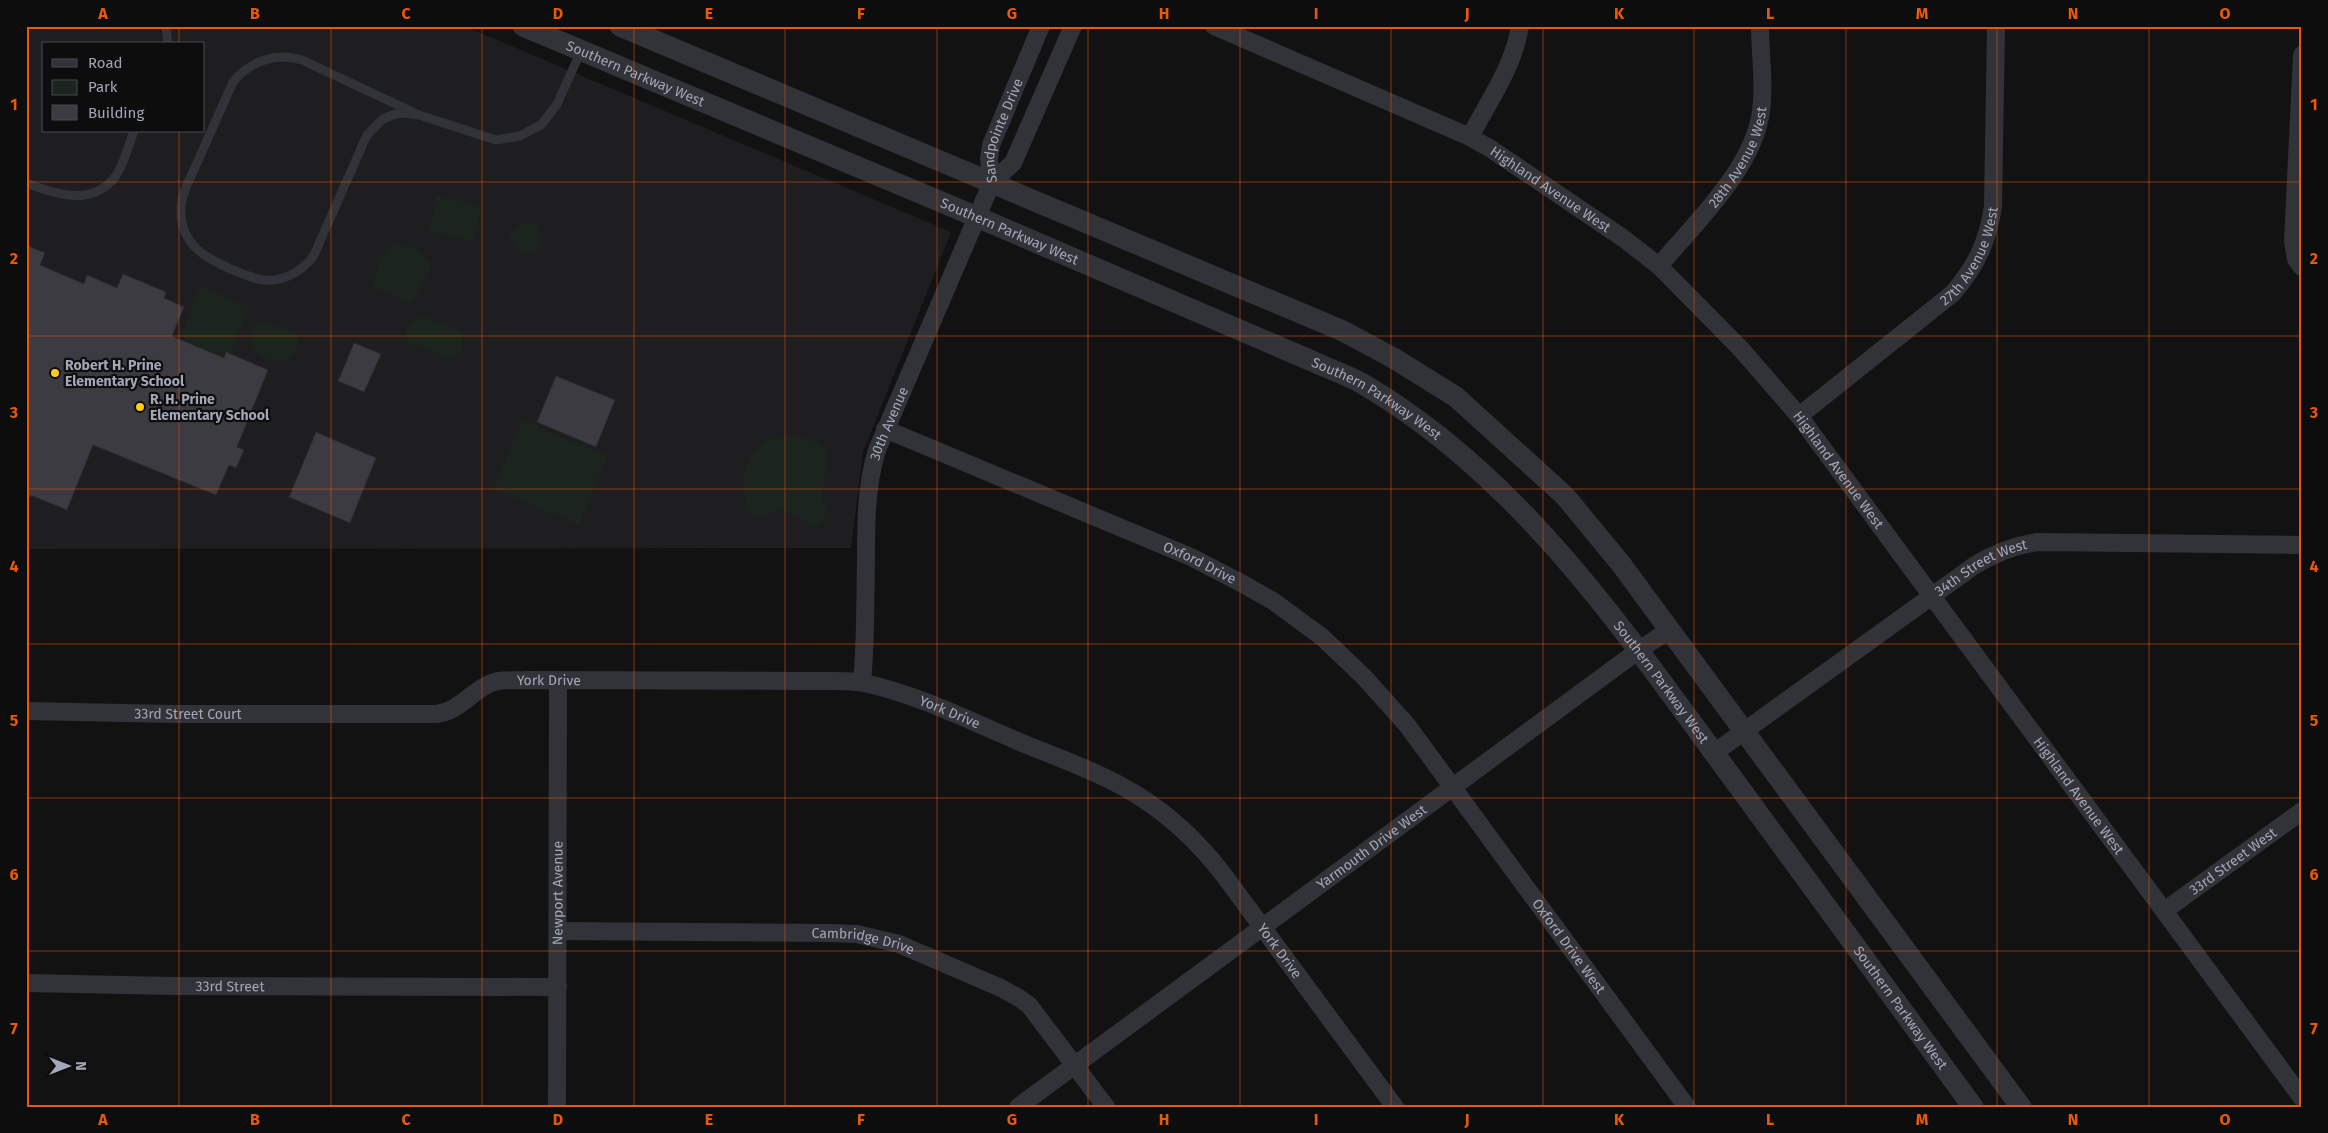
<svg xmlns="http://www.w3.org/2000/svg" width="2328" height="1133" font-family="'Fira Sans',sans-serif">
<style>
.built{fill:#1e1e21;fill-rule:evenodd}
.green{fill:#1b241d}
.building{fill:#3c3b42;stroke:#2c2b30}
.lines{fill:none;stroke-linecap:round;stroke-linejoin:round}
.service{stroke:#323339;stroke-width:9}
.minor{stroke:#323339;stroke-width:18}
.tertiary{stroke:#323339;stroke-width:21}
.grid{fill:none;stroke:#e8590c;stroke-width:1;stroke-opacity:0.55}
.poi-dot{fill:#ffcb1e;stroke:#0d0d0e;stroke-width:2}
.labels{text-anchor:middle;stroke-width:4.5;stroke-linejoin:round;paint-order:stroke}
.street-label{font-size:14px;fill:#a2a6b6;stroke:#0d0d0e}
.poi-label{font-size:14px;font-weight:bold;fill:#a2a6b6;stroke:#0d0d0e;text-anchor:start}
.neatline{fill:none;stroke:#e8590c;stroke-width:2}
.grid-label{font-size:16px;text-anchor:middle;font-weight:bold;fill:#e8590c}
</style>
<rect width="100%" height="100%" fill="#121213"/>
<path class="built" d="M26,26h438l487,206 -88,220 -12,96 -825,1zM44,44h160v87h-160z"/>
<g class="green">
<polygon points="437,195 482,206 473,242 428,231"/>
<path d="M533,223l4,1c6,13 8,31 -11,31l-11,-7 -6,-13 12,-11z"/>
<path d="M395,244c13,0 41,13 34,28l-18,32 -37,-16 -1,-5c4,-13 7,-34 22,-39z"/>
<polygon points="201,286 249,306 231,353 225,351 223,356 180,338"/>
<path d="M419,317h6l36,14 3,4 -2,16 -11,8 -42,-16c-8,-12 -1,-21 10,-26z"/>
<path d="M266,321l30,12c3,6 2,9 0,15 -11,27 -52,8 -44,-16 3,-7 6,-10 14,-11z"/>
<polygon points="522,420 608,456 579,525 493,489"/>
<path d="M794,436l20,5 11,7v27l-4,28 7,-1 -4,19 -10,6c-11,-5 -22,-18 -35,-16 -10,2 -17,8 -27,6 -15,-24 -11,-62 16,-76 7,-5 18,-5 26,-5z"/>
</g>
<g class="building">
<polygon points="26,245 45,253 40,265 84,284 87,275 117,288 123,274 166,292 164,298 184,307 172,336 224,358 226,352 268,370 237,447 244,450 236,468 229,465 216,495 93,445 67,510 33,496 26,497"/>
<polygon points="354,343 381,354 364,392 338,381"/>
<polygon points="556,376 615,400 596,447 537,422"/>
<polygon points="316,432 376,458 350,523 289,497"/>
</g>
<g class="lines">
<g class="service">
<polyline points="166,26 168,44"/>
<path d="M419,115l-16,-2 -8,1 -12,5 -16,16 -54,122c-9,11 -20,19 -34,22 -14,4 -29,-2 -41,-7 -30,-12 -58,-26 -57,-63 0,-16 10,-32 16,-46 12,-27 24,-54 36,-81 17,-21 43,-30 69,-22l117,55 77,25 24,-4 22,-12 15,-20 24,-53"/>
<path d="M26,183c29,11 66,24 89,-6 9,-12 13,-31 19,-46"/>
</g>
<g class="minor">
<path id="s1" d="M1214,26l256,111 21,12 132,89 36,28 81,82 59,68 503,682"/>
<polyline points="2302,55 2293,241 2296,259 2302,267"/>
<path d="M1470,137c18,-35 44,-71 50,-111"/>
<path id="s2" d="M992,182l-3,-23 2,-14 50,-119"/>
<path id="s3" d="M1659,266c36,-43 95,-98 102,-155 4,-27 -1,-57 -1,-85"/>
<path id="s4" d="M1799,416l153,-122c24,-27 36,-53 41,-88l3,-180"/>
<path id="s5" d="M885,429l306,128 52,27 30,17 49,36 42,40 43,48 280,382"/>
<path id="s6" d="M862,682c4,-40 3,-81 4,-122 0,-38 0,-74 11,-110l115,-268 21,-19 60,-137"/>
<path id="s7" d="M26,711l147,3h263c24,-2 36,-25 58,-32 9,-3 22,-1 32,-2l292,1c15,0 31,-1 46,2 56,12 110,40 163,62 37,15 76,29 110,50 34,21 62,48 86,79l172,233"/>
<path id="s8" d="M1714,753l261,-188c20,-12 39,-20 63,-23l264,3"/>
<path id="s9" d="M2164,911l138,-100"/>
<path id="s10" d="M558,931l272,2 27,1 42,10 102,44 18,10 10,7 77,102"/>
<path id="s11" d="M26,983l147,3 385,1"/>
<path id="s12" d="M557,1107l1,-427"/>
<path id="s13" d="M1018,1107l621,-457 30,-20"/>
</g>
<g class="tertiary">
<path id="s14" d="M523,26l454,191 335,144c17,8 35,14 51,23 160,94 263,250 371,396 80,109 160,218 239,327"/>
<polyline points="620,26 1343,331 1395,359 1456,397 1565,496 1621,564 2021,1107"/>
</g>
</g>
<path class="grid" d="M179,26v18M331,26v1081M482,26v1081M634,26v1081M785,26v1081M937,26v1081M1088,26v1081M1240,26v1081M1391,26v1081M1543,26v1081M1694,26v1081M1846,26v1081M1997,26v1081M2149,26v1081M179,131v976M26,182h2276M26,336h2276M26,489h2276M26,644h2276M26,798h2276M26,951h2276"/>
<g class="poi-dot">
<circle cx="55" cy="373" r="5"/>
<circle cx="140" cy="407" r="5"/>
</g>
<g class="labels">
<g class="street-label">
<text dy="5" stroke="none"><textPath href="#s14" startOffset="122">Southern Parkway West</textPath></text>
<text dy="5" stroke="none"><textPath href="#s2" startOffset="54">Sandpointe Drive</textPath></text>
<text dy="5" stroke="none"><textPath href="#s3" startOffset="136">28th Avenue West</textPath></text>
<text dy="5" stroke="none"><textPath href="#s1" startOffset="375">Highland Avenue West</textPath></text>
<text dy="5" stroke="none"><textPath href="#s14" startOffset="528">Southern Parkway West</textPath></text>
<text dy="5" stroke="none"><textPath href="#s4" startOffset="238">27th Avenue West</textPath></text>
<text dy="5" stroke="none"><textPath href="#s14" startOffset="932">Southern Parkway West</textPath></text>
<text dy="5" stroke="none"><textPath href="#s6" startOffset="262">30th Avenue</textPath></text>
<text dy="5" stroke="none"><textPath href="#s1" startOffset="780">Highland Avenue West</textPath></text>
<text dy="5" stroke="none"><textPath href="#s5" startOffset="342">Oxford Drive</textPath></text>
<text dy="5" stroke="none"><textPath href="#s8" startOffset="326">34th Street West</textPath></text>
<text dy="5" stroke="none"><textPath href="#s7" startOffset="532">York Drive</textPath></text>
<text dy="5" stroke="none"><textPath href="#s14" startOffset="1338">Southern Parkway West</textPath></text>
<text dy="5" stroke="none"><textPath href="#s7" startOffset="162">33rd Street Court</textPath></text>
<text dy="5" stroke="none"><textPath href="#s7" startOffset="938">York Drive</textPath></text>
<text dy="5" stroke="none"><textPath href="#s1" startOffset="1185">Highland Avenue West</textPath></text>
<text dy="5" stroke="none"><textPath href="#s13" startOffset="439">Yarmouth Drive West</textPath></text>
<text dy="5" stroke="none"><textPath href="#s9" startOffset="85">33rd Street West</textPath></text>
<text dy="5" stroke="none"><textPath href="#s12" startOffset="214">Newport Avenue</textPath></text>
<text dy="5" stroke="none"><textPath href="#s10" startOffset="306">Cambridge Drive</textPath></text>
<text dy="5" stroke="none"><textPath href="#s5" startOffset="882">Oxford Drive West</textPath></text>
<text dy="5" stroke="none"><textPath href="#s7" startOffset="1356">York Drive</textPath></text>
<text dy="5" stroke="none"><textPath href="#s11" startOffset="204">33rd Street</textPath></text>
<text dy="5" stroke="none"><textPath href="#s14" startOffset="1742">Southern Parkway West</textPath></text>
</g>
<g class="poi-label">
<text x="65" y="370">Robert H. Prine<tspan x="65" dy="16">Elementary School</tspan></text>
<text x="150" y="404">R. H. Prine<tspan x="150" dy="16">Elementary School</tspan></text>
</g>
</g>
<rect width="2328" height="1133" fill="none" stroke="#0d0d0e" stroke-width="55"/>
<rect x="42" y="42" width="162" height="90" fill="#0d0d0e" stroke="#494a51"/>
<rect x="52" y="59" width="25" height="8" fill="#323339" stroke="#494a51"/>
<text x="88" y="68" font-size="15" fill="#a2a6b6">Road</text>
<rect x="52" y="80" width="25" height="15" fill="#1b241d" stroke="#494a51"/>
<text x="88" y="92" font-size="15" fill="#a2a6b6">Park</text>
<rect x="52" y="105" width="25" height="15" fill="#3c3b42" stroke="#494a51"/>
<text x="88" y="118" font-size="15" fill="#a2a6b6">Building</text>
<g transform="translate(68 1066) rotate(90)" stroke="#0d0d0e" stroke-width="4" paint-order="stroke">
<path d="M0-4L9 19L0 12L-9 19Z" fill="#a2a6b6"/>
<text y="-8" font-size="14" font-weight="bold" text-anchor="middle" fill="#a2a6b6">N</text>
</g>
<rect x="28" y="28" width="2272" height="1078" class="neatline"/>
<g class="grid-label">
<text x="103" y="19">A</text>
<text x="255" y="19">B</text>
<text x="406" y="19">C</text>
<text x="558" y="19">D</text>
<text x="709" y="19">E</text>
<text x="861" y="19">F</text>
<text x="1012" y="19">G</text>
<text x="1164" y="19">H</text>
<text x="1316" y="19">I</text>
<text x="1467" y="19">J</text>
<text x="1619" y="19">K</text>
<text x="1770" y="19">L</text>
<text x="1922" y="19">M</text>
<text x="2073" y="19">N</text>
<text x="2225" y="19">O</text>
<text x="14" y="110">1</text>
<text x="2314" y="110">1</text>
<text x="14" y="264">2</text>
<text x="2314" y="264">2</text>
<text x="14" y="418">3</text>
<text x="2314" y="418">3</text>
<text x="14" y="572">4</text>
<text x="2314" y="572">4</text>
<text x="14" y="726">5</text>
<text x="2314" y="726">5</text>
<text x="14" y="880">6</text>
<text x="2314" y="880">6</text>
<text x="14" y="1034">7</text>
<text x="2314" y="1034">7</text>
<text x="103" y="1125">A</text>
<text x="255" y="1125">B</text>
<text x="406" y="1125">C</text>
<text x="558" y="1125">D</text>
<text x="709" y="1125">E</text>
<text x="861" y="1125">F</text>
<text x="1012" y="1125">G</text>
<text x="1164" y="1125">H</text>
<text x="1316" y="1125">I</text>
<text x="1467" y="1125">J</text>
<text x="1619" y="1125">K</text>
<text x="1770" y="1125">L</text>
<text x="1922" y="1125">M</text>
<text x="2073" y="1125">N</text>
<text x="2225" y="1125">O</text>
</g>
</svg>
